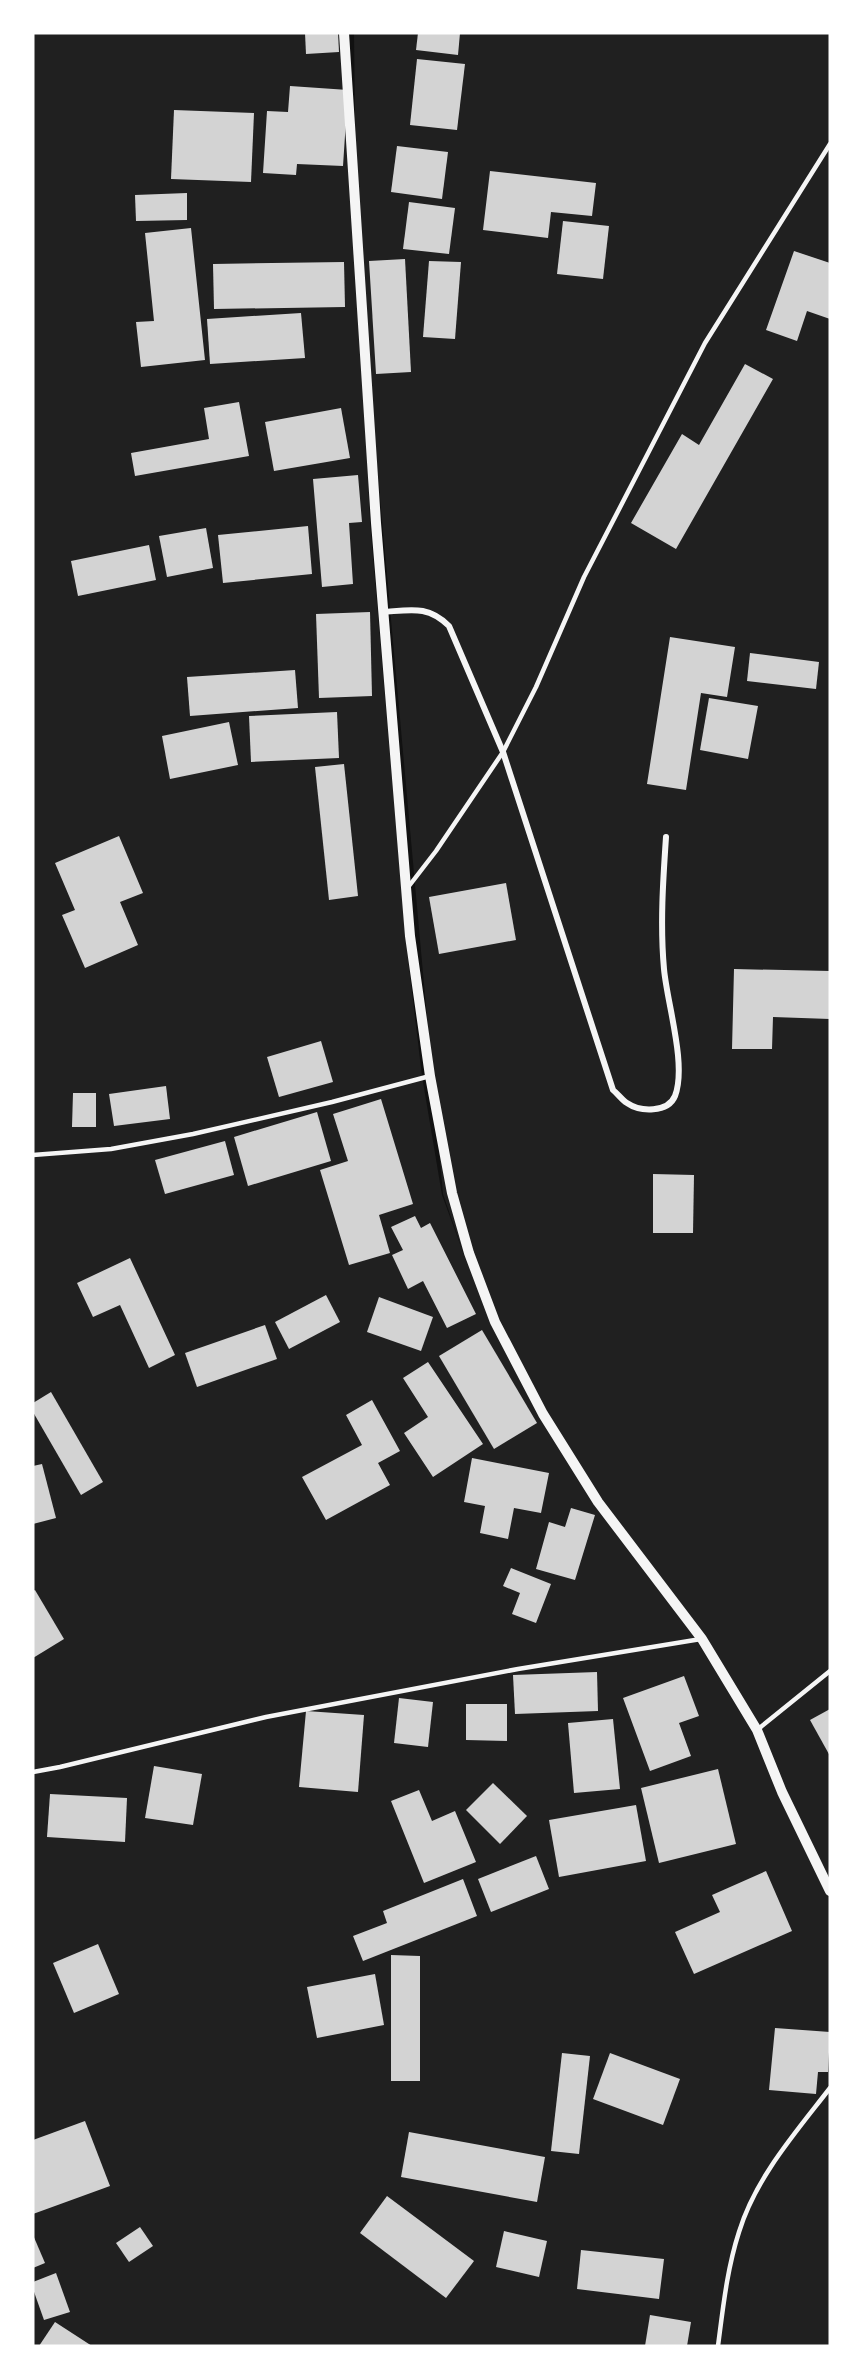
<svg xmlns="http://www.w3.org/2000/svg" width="863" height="2379" font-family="'PT Serif',serif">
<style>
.green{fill:#202020;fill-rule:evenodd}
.building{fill:#d3d3d3}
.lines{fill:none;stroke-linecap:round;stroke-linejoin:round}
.service{stroke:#f5f5f5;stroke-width:4.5}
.minor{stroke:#f5f5f5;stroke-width:6}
.tertiary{stroke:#f5f5f5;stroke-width:10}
</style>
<rect width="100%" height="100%" fill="#111"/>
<path class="green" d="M33,33h316l7,166 -2,-166h476v2313h-797zM357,243l86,951 25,72 -26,-71 -20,-119 -16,-134 -36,-420z"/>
<g class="building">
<polygon points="305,33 338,33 339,52 306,54"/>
<polygon points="418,33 460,33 458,55 416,50"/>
<polygon points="417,59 465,64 457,130 410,125"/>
<polygon points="290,86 348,90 343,166 297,164 296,175 263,173 267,111 288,112"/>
<polygon points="174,110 254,113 251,182 171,179"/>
<polygon points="397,146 448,152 442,199 391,192"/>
<polygon points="490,171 596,183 592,216 551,212 548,238 483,230"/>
<polygon points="187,193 187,220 136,221 135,195"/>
<polygon points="409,202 455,208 449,254 403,249"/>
<polygon points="563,221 609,226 603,279 557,274"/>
<polygon points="191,228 205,360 141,367 136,322 154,321 145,233"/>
<polygon points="794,251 830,263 830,319 807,311 797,341 766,330"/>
<polygon points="405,259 411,372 376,374 369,261"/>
<polygon points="429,261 461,262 455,339 423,337"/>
<polygon points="344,262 345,307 214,309 213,264"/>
<polygon points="301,313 305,358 210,364 207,319"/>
<polygon points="745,364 773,379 676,549 631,523 682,434 699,445"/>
<polygon points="239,402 249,456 135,476 131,453 209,439 204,408"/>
<polygon points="341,408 350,458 274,471 265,422"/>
<polygon points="358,475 362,522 349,523 353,584 322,587 313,479"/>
<polygon points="308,526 312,574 223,583 218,535"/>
<polygon points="206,528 213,568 167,577 159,536"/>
<polygon points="149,545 156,580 78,596 71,561"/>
<polygon points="370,612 372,696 319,698 316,614"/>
<polygon points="670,637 735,647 727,697 701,693 686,790 647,784"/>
<polygon points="750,653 819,662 816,689 747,681"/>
<polygon points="295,670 298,708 190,716 187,677"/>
<polygon points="709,698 758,706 748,759 700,750"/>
<polygon points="337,712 339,758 251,762 249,716"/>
<polygon points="229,722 238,765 170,779 162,736"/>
<polygon points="344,764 358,896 329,900 315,767"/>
<polygon points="119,836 143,893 120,902 138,945 85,968 62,915 75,910 55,863"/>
<polygon points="506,883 516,940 439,954 429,897"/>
<polygon points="734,969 830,971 830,1019 773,1017 772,1049 732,1049"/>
<polygon points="321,1041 333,1082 279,1097 267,1057"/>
<polygon points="166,1086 170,1119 114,1126 109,1094"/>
<polygon points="73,1093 96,1093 96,1127 72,1127"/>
<polygon points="381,1099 413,1204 379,1215 390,1253 349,1265 320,1170 348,1161 333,1114"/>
<polygon points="317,1112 331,1161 248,1186 234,1137"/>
<polygon points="225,1141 234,1175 165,1194 155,1160"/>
<polygon points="653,1174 694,1175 693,1233 653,1233"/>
<polygon points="415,1216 421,1228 430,1223 476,1314 447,1328 423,1281 408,1289 392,1255 403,1250 391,1227"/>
<polygon points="130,1258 175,1355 149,1368 120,1305 93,1317 77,1283"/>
<polygon points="326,1295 340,1322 289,1349 275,1322"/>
<polygon points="379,1297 433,1317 421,1351 367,1332"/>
<polygon points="265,1325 277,1359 197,1387 185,1353"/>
<polygon points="482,1330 537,1423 494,1449 439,1356"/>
<polygon points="428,1362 483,1444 433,1477 404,1433 428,1417 403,1378"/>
<polygon points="51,1392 103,1482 81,1495 33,1412 33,1403"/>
<polygon points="372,1400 400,1451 378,1463 390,1485 326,1520 302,1477 362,1445 346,1415"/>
<polygon points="472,1458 549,1473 541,1513 514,1508 508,1539 480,1533 485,1506 464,1502"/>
<polygon points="42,1464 56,1518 33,1524 33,1466"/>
<polygon points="571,1508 595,1515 575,1580 536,1569 549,1522 565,1527"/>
<polygon points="511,1568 551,1584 536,1623 512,1614 520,1593 503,1586"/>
<polygon points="35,1590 64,1639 33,1658 33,1591"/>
<polygon points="597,1672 598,1711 515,1714 513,1675"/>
<polygon points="684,1676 699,1716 679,1723 691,1756 650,1771 623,1698"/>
<polygon points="399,1698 433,1702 428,1747 394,1743"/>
<polygon points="466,1704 507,1704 507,1741 466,1740"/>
<polygon points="830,1709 830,1756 810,1720"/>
<polygon points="306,1711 364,1715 358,1792 299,1787"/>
<polygon points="613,1719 620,1789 574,1793 568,1723"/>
<polygon points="154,1766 202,1774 193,1825 145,1818"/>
<polygon points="718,1769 736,1844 659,1863 641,1788"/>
<polygon points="493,1783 527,1816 500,1844 466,1810"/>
<polygon points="419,1790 432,1821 455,1811 476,1862 424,1883 391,1801"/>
<polygon points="50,1794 127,1798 125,1842 47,1837"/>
<polygon points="636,1805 646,1861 559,1877 549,1820"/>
<polygon points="536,1856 549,1889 491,1912 478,1879"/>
<polygon points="766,1871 792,1931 694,1974 675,1932 720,1912 712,1895"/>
<polygon points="463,1879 477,1916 363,1961 353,1936 387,1923 383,1911"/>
<polygon points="98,1944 119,1994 74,2013 53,1963"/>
<polygon points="391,1955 420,1956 420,2081 391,2081"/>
<polygon points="375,1974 384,2025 317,2038 307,1987"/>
<polygon points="775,2028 830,2032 828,2072 818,2072 816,2094 769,2090"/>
<polygon points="562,2053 590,2056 579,2154 551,2151"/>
<polygon points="610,2053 680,2079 663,2125 593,2099"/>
<polygon points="85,2121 110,2186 33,2214 33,2140"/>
<polygon points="409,2132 545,2157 537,2202 401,2177"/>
<polygon points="387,2196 474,2261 446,2298 360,2233"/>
<polygon points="140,2227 153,2246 129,2262 116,2243"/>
<polygon points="504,2231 547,2241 539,2277 496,2267"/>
<polygon points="33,2235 45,2263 33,2268"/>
<polygon points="581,2250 664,2259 659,2299 577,2289"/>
<polygon points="56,2273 70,2312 44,2320 33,2289 33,2282"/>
<polygon points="650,2315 691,2322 687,2346 645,2346"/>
<polygon points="55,2322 92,2346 39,2346"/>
</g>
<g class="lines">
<g class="service">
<polyline points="409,886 436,851 503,752 536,687 584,577 705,343 830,144"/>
<polyline points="33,1155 111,1149 193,1134 332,1102 430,1076"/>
<polyline points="757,1730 830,1671"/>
<polyline points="33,1772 60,1767 266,1717 518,1669 701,1639"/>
<path d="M718,2346c5,-38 9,-77 21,-114 17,-55 57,-100 91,-144"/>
</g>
<path class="minor" d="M383,612c28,-2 45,-7 66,14l54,126 110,338c5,4 9,10 14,13 13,9 41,10 48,-7 12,-31 -8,-93 -11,-127 -4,-44 -1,-88 2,-132"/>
<polyline class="tertiary" points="344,33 376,523 410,936 430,1076 452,1193 469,1253 495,1322 543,1414 598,1502 702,1639 757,1730 782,1792 830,1891"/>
</g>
<rect width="863" height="2379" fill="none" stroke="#ffffff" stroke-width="69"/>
</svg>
